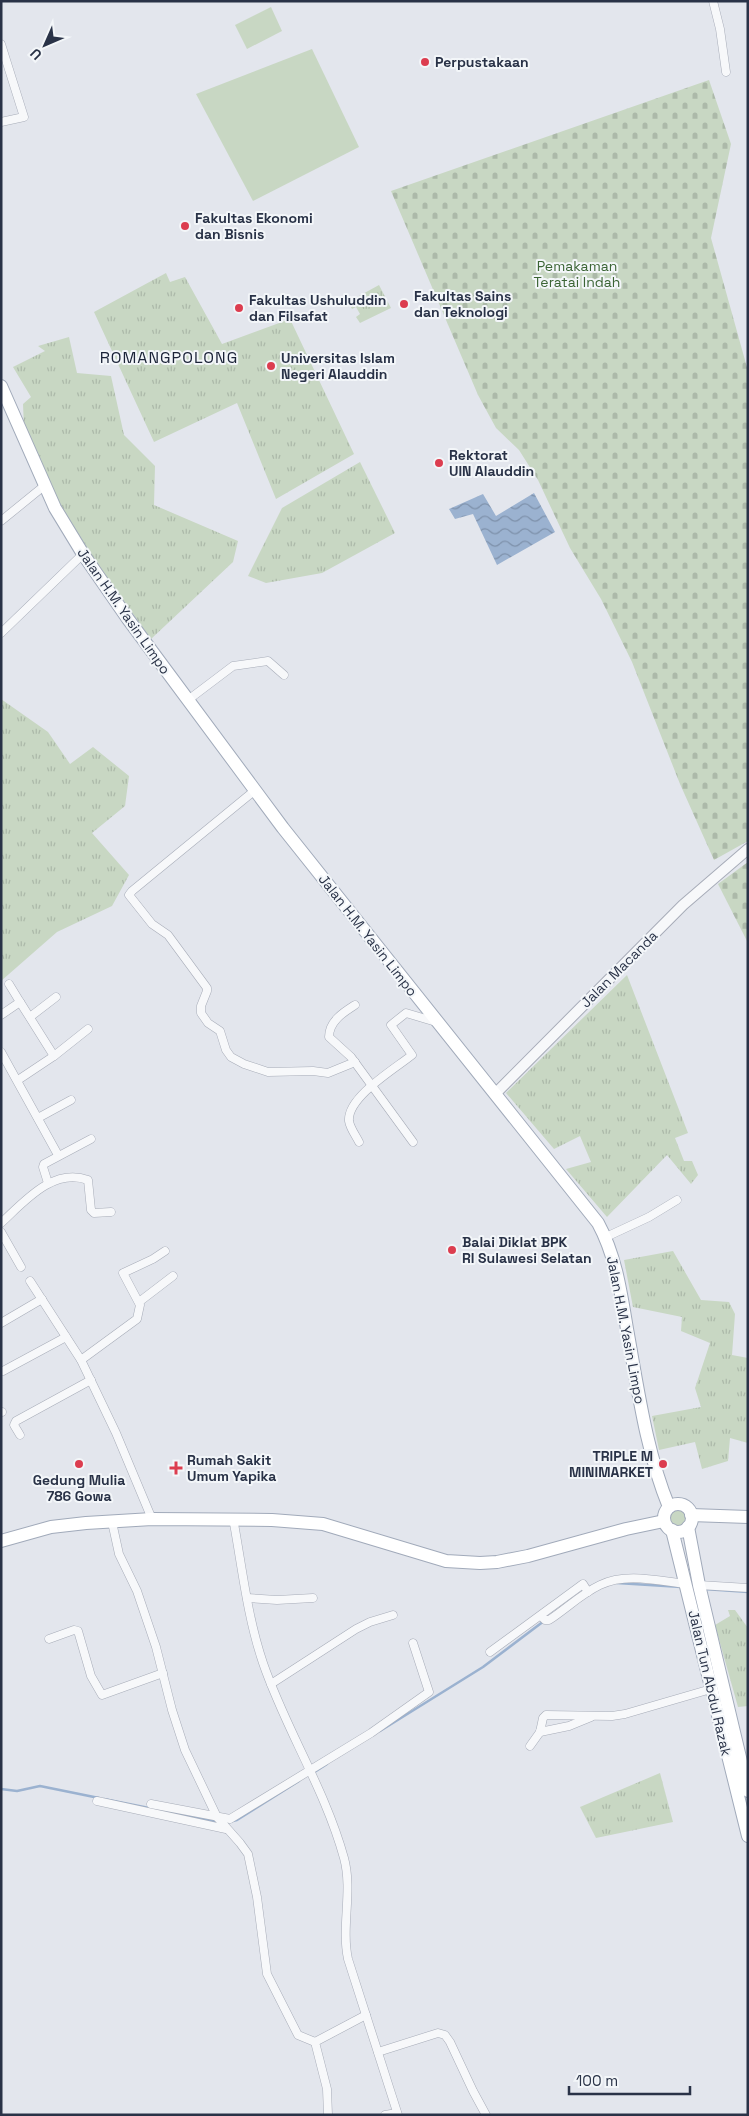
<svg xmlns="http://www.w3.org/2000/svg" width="749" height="2116" font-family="'Space Grotesk',sans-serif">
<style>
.grass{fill:url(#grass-tufts)}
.cemetery{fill:url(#cemetery-stones)}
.garden{fill:#c8d7c3}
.water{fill:url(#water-waves)}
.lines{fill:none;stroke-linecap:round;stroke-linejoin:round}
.stream{stroke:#9bb2d0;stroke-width:2.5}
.minor-casing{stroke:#a7acb8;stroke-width:9}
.tertiary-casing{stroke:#a7acb8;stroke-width:12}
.primary-casing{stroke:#a1aaba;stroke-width:14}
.minor{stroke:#f7f8fa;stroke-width:8}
.tertiary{stroke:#f7f8fa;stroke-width:10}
.primary{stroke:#fff;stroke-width:12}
.poi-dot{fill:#dc3d4f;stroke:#f3f6f9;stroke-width:2}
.labels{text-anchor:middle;stroke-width:4;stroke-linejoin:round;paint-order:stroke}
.poi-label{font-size:14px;font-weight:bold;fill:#293247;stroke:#f3f6f9;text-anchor:start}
.park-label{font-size:14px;fill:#3b6434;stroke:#f3f6f9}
.street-label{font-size:14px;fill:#293247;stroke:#f3f6f9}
.quarter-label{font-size:16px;letter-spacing:1px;fill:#1b2338;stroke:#f3f6f9}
</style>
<defs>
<pattern id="grass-tufts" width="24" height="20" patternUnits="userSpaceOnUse" patternTransform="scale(1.25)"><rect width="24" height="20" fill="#c8d7c3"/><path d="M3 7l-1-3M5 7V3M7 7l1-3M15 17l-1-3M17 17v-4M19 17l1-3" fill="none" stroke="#acb9a9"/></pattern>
<pattern id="cemetery-stones" width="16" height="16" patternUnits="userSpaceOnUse" patternTransform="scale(1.25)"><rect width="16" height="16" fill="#c8d7c3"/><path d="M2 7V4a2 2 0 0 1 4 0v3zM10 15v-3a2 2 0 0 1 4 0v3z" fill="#acb9a9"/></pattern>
<pattern id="water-waves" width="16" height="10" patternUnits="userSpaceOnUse" patternTransform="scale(1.25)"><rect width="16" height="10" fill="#9bb2d0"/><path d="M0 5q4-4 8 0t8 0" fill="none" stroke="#7e91ab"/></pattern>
</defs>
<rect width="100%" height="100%" fill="#e3e6ed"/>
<g class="grass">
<polygon points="166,273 170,282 185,277 222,344 290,319 354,454 276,499 237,403 154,442 94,312"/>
<polygon points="379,285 391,308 360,323 356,317 360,314 356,307 352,309 348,302"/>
<polygon points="69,337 77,373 111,376 124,435 155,466 154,505 238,541 233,562 151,639 88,551 53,495 24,428 23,404 31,397 13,367 45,351 38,346"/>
<polygon points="360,462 395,533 322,573 266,583 248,576 282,508"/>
<polygon points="1,699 48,732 70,764 93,747 129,776 125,806 92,833 129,875 112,906 57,932 1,981"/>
<polygon points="627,975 688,1133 675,1138 684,1161 692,1161 698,1175 691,1184 667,1155 607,1217 566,1169 591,1162 580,1136 554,1149 506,1093"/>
<polygon points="673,1251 701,1300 729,1302 735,1314 732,1355 748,1358 748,1443 730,1438 728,1461 702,1469 695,1442 659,1450 652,1416 701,1407 695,1388 710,1343 681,1331 682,1317 633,1307 624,1260"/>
<polygon points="728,1610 735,1610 748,1628 748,1706 738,1707 715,1625 730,1616"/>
<polygon points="660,1773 673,1822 596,1838 580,1807"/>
</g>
<g class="cemetery">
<polygon points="709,80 731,144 711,238 748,371 748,841 714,860 680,784 632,662 601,599 570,548 538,480 519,450 496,428 478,395 391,191"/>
<polygon points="748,862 748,943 718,884"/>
</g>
<g class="garden">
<polygon points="271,7 282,31 247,49 235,25"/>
<polygon points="312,49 359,147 253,201 196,94"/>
<circle cx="678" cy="1518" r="14"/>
</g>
<polygon class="water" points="534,493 555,532 497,565 473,514 455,519 449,509 483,494 496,516"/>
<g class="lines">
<g class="stream">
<polyline points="617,1583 681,1587"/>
<polyline points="704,1589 748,1592"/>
<polyline points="380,1731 483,1667 544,1621"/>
<polyline points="313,1773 327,1764"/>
<polyline points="1,1789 17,1791 40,1786 99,1798"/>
<polyline points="104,1799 219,1822"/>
<polyline points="224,1823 237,1820 299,1781"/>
</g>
<defs>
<g id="minor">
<polyline points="713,1 720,29 726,72"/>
<polyline points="1,44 24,117 1,122"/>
<polyline points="1,521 44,486"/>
<polyline points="1,633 83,554"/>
<polyline points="188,700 233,666 268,661 284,675"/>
<polyline points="254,791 132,891 129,895 152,924 168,935 207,988 207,991 201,1006 201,1013 208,1023 220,1031 226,1050 231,1057 244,1064 268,1072 313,1071 328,1073 355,1062"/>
<polyline points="20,1002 54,1056 88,1029"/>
<path d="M355,1005c-11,7 -26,16 -26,32l22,20 62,85"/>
<polyline points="1,1015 20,1002 9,984"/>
<polyline points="30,1017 56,997"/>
<polyline points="1,1052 58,1155"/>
<polyline points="18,1080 54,1056"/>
<polyline points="38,1118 71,1100"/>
<path d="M359,1142c-3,-6 -9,-14 -10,-21 -2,-24 47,-53 63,-66l-21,-30 15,-12 30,9"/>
<polyline points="48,1183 43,1167 44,1164 91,1139"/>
<path d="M1,1223c23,-21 52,-56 87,-43l3,30 3,3 17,-1"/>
<polyline points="1,1232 21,1267"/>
<polyline points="606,1237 649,1217 677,1200"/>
<polyline points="30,1281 81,1360 116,1433 152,1519"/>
<polyline points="139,1302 173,1276"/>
<polyline points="1,1323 42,1299"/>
<polyline points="81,1360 137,1319 140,1305 123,1273 153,1259 165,1251"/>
<polyline points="3,1371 66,1337"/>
<polyline points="1,1412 2,1412"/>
<polyline points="20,1435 14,1425 16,1421 91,1380"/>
<path d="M233,1518c9,48 14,98 30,145 23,67 62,126 81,195 9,33 -3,68 4,101l50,156"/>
<polyline points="112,1522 119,1554 137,1591 156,1647 172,1710 185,1750 217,1817 240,1843 248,1854 257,1897 267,1974 298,2035 315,2042"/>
<polyline points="699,1585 748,1588"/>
<polyline points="247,1598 277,1600 313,1598"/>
<path d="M541,1616l4,4h4c17,-11 32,-26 51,-35 26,-13 59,-4 87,-1"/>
<polyline points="49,1639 74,1630 78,1631 91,1676 102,1695 163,1673"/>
<polyline points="490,1652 583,1584 588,1592"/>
<polyline points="271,1684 356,1629 370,1622 393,1615"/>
<polyline points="540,1732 569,1726 591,1717"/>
<polyline points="530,1746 540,1732 543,1718 546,1715 612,1716 625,1714 711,1689"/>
<polyline points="97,1801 226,1829"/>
<polyline points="151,1804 230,1819 371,1733 429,1692 413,1643"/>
<polyline points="378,2052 438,2033 445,2035 450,2042 473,2091 486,2115"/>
<polyline points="328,2115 327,2089 315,2042 366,2015"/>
<polyline points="385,2115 397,2113"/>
</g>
<polyline id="tertiary" points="495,1094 683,905 748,849"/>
<g id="primary">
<path d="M1,386l54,122 28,46 45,65 155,209 315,395c18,33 23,70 29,106 11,60 19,122 42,178"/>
<circle cx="678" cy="1518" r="14"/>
<polyline points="691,1515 748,1517"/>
<polyline points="688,1527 699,1585 748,1791"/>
<polyline points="672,1530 748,1836"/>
<polyline points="1,1541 51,1527 86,1523 152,1519 272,1520 323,1524 446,1561 480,1563 497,1562 528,1556 626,1529 664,1521"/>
</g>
</defs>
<use href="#minor" class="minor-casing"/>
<use href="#tertiary" class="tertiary-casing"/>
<use href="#primary" class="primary-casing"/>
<use href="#minor" class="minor"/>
<use href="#tertiary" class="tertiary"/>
<use href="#primary" class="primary"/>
</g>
<g class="poi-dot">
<circle cx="425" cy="62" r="5"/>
<circle cx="185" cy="226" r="5"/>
<circle cx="404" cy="304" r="5"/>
<circle cx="239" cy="308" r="5"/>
<circle cx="271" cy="366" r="5"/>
<circle cx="439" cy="463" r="5"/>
<circle cx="452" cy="1250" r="5"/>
<circle cx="79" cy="1464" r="5"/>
<circle cx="663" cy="1464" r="5"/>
<path d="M173.5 1460.5h5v5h5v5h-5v5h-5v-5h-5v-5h5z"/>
</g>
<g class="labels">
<g class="poi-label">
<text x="435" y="67">Perpustakaan</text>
<text x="195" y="223">Fakultas Ekonomi<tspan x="195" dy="16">dan Bisnis</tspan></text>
<text x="414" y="301">Fakultas Sains<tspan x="414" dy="16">dan Teknologi</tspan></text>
<text x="249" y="305">Fakultas Ushuluddin<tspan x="249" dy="16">dan Filsafat</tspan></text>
<text x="281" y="363">Universitas Islam<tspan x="281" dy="16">Negeri Alauddin</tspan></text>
<text x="449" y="460">Rektorat<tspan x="449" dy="16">UIN Alauddin</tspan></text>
<text x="462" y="1247">Balai Diklat BPK<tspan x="462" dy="16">RI Sulawesi Selatan</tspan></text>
<text x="653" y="1461" text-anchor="end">TRIPLE M<tspan x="653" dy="16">MINIMARKET</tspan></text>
<text x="187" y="1465">Rumah Sakit<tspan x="187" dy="16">Umum Yapika</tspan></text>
<text x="79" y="1485" text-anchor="middle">Gedung Mulia<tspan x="79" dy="16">786 Gowa</tspan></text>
</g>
<g class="park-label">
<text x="577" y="271">Pemakaman<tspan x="577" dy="16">Teratai Indah</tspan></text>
</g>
<g class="street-label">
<text transform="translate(124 611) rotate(55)" y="5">Jalan H.M. Yasin Limpo</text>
<text transform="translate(368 935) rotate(52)" y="5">Jalan H.M. Yasin Limpo</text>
<text transform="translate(619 969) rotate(-45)" y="5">Jalan Macanda</text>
<text transform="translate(626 1330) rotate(79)" y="5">Jalan H.M. Yasin Limpo</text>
<text transform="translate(710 1683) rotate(77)" y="5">Jalan Tun Abdul Razak</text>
</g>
<g class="quarter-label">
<text x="169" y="363">ROMANGPOLONG</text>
</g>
</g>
<rect width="749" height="2116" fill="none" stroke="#293247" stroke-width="5"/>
<g transform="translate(45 45) rotate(225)" stroke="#f3f6f9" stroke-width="4" paint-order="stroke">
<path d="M0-4L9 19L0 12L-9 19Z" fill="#293247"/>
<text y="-8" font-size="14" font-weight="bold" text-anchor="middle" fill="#293247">U</text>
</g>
<path d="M569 2086v8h121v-8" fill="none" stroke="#293247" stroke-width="2.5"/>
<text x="576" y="2086" font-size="15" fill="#293247" stroke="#f3f6f9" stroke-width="4" paint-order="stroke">100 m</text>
</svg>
